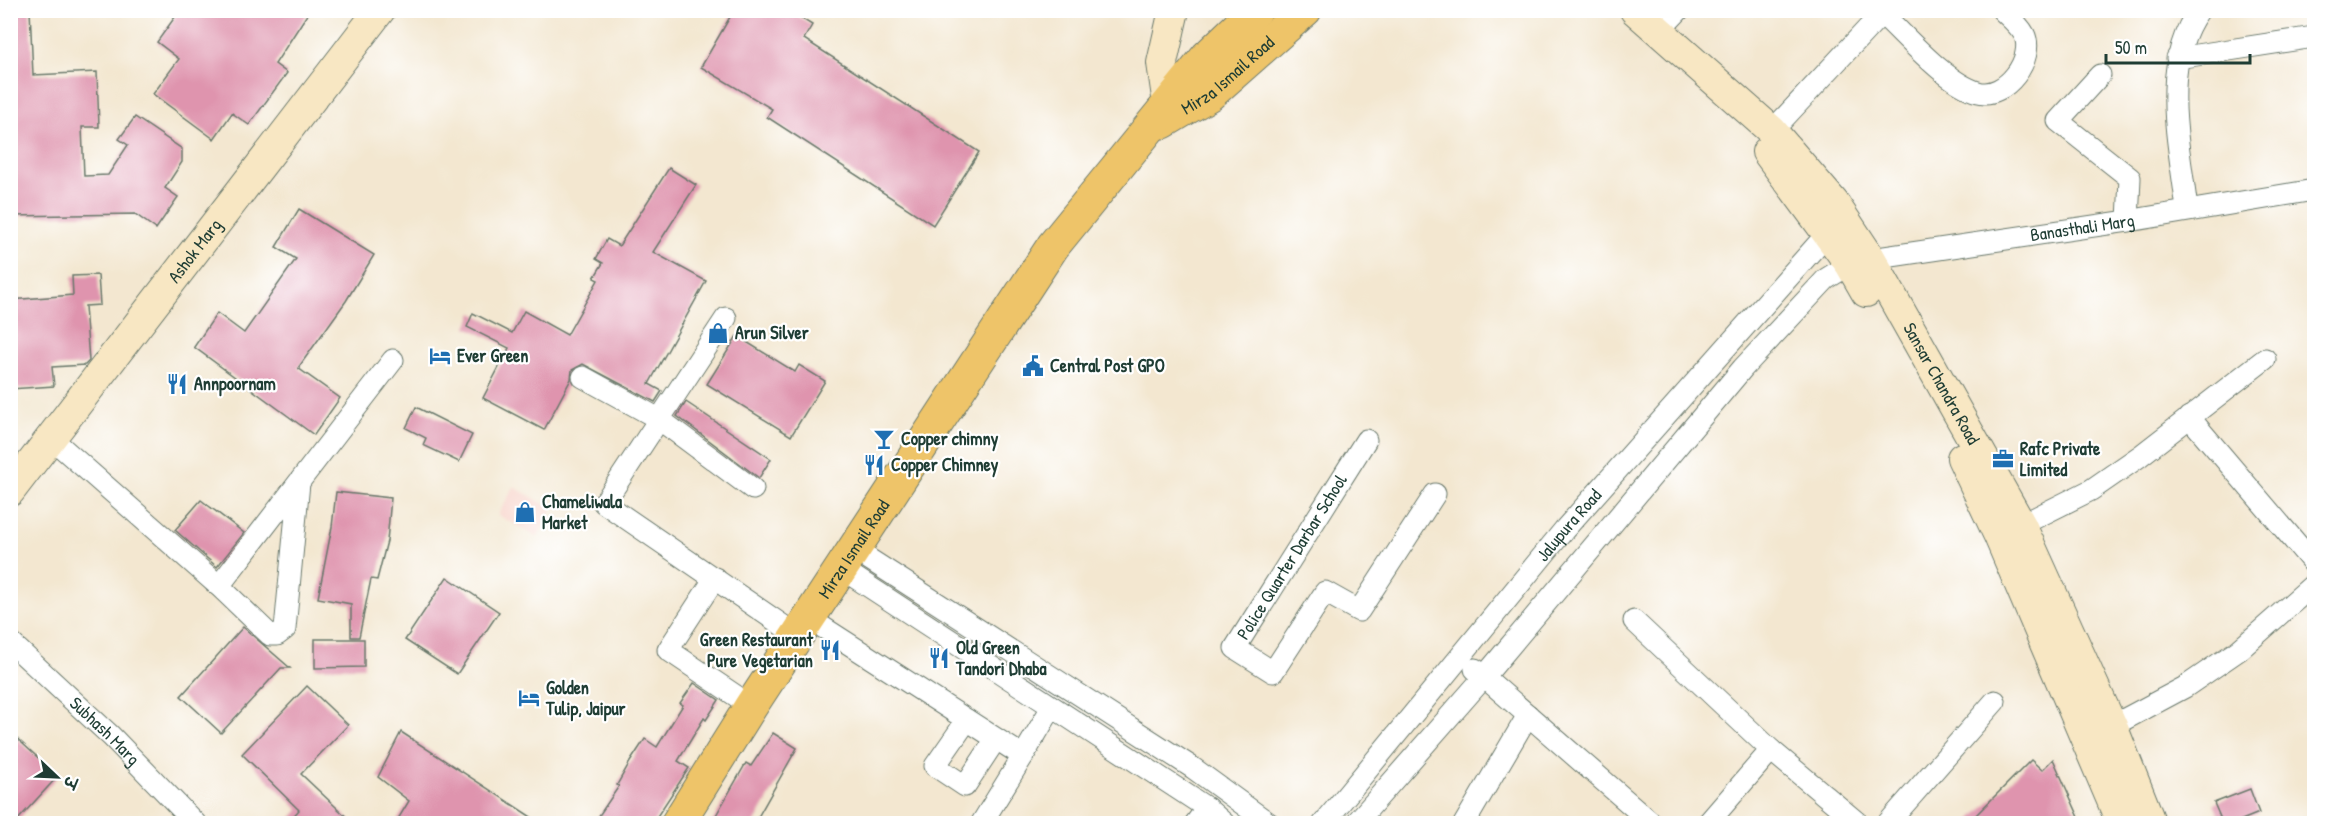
<svg xmlns="http://www.w3.org/2000/svg" width="2325" height="834" font-family="'Patrick Hand','Playpen Sans Deva',sans-serif">
<style>
.built{fill:#f7d1c7}
.building{fill:#df94ae}
.lines{fill:none;stroke-linecap:round;stroke-linejoin:round}
.street-casing{stroke:#69786b;stroke-width:23}
.secondary-casing{stroke:#69786b;stroke-width:32}
.highway-casing{stroke:#69786b;stroke-width:35}
.street{stroke:#fff;stroke-width:21}
.secondary{stroke:#f8e7c3;stroke-width:30}
.highway{stroke:#eec469;stroke-width:33}
.labels{text-anchor:middle;stroke-width:4.5;stroke-linejoin:round;paint-order:stroke}
.street-label{font-size:18px;fill:#1f3d34;stroke:#fff}
.poi-label{font-size:18px;font-weight:bold;fill:#1f3d34;stroke:#fff;text-anchor:start}
</style>
<rect width="100%" height="100%" fill="#fff"/>
<filter id="ink" filterUnits="userSpaceOnUse"><feTurbulence type="fractalNoise" baseFrequency=".0167" numOctaves="2"/><feDisplacementMap in="SourceGraphic" scale="12" xChannelSelector="R" yChannelSelector="G"/><feConvolveMatrix kernelMatrix="1 2 1 2 8 2 1 2 1" color-interpolation-filters="sRGB"/></filter>
<filter id="wash" filterUnits="userSpaceOnUse"><feTurbulence type="fractalNoise" baseFrequency=".008" numOctaves="4" result="noise"/><feDisplacementMap in="SourceGraphic" scale="24" xChannelSelector="R" yChannelSelector="G"/><feGaussianBlur stdDeviation="1.35" result="paint"/><feColorMatrix in="noise" values="0 0 0 0 0 0 0 0 0 0 0 0 0 0 0 0 0 1.4 0 .05"/><feComposite in="paint" operator="in"/></filter>
<g filter="url(#wash)">
<rect width="100%" height="100%" fill="#f3e7d0"/>
<polygon class="built" points="514,487 553,509 537,537 498,515"/>
<g id="blocks">
<g class="building">
<polygon points="10,10 30,10 33,75 97,72 99,127 82,127 84,176 108,175 128,145 119,139 135,117 182,149 182,162 165,188 178,197 156,229 135,214 10,216"/>
<polygon points="180,10 310,10 275,64 287,73 249,125 232,113 214,139 153,94 179,59 157,42"/>
<polygon points="734,10 788,10 812,25 804,39 979,152 933,225 767,117 772,109 701,67"/>
<polygon points="669,168 696,185 653,252 706,281 649,384 662,391 655,402 583,364 572,370 571,379 544,430 483,398 509,348 467,327 473,313 512,333 524,311 567,335 598,280 594,278 603,263 596,259 607,239 619,246"/>
<polygon points="299,209 374,255 346,301 298,368 340,398 314,435 194,347 217,313 244,333 296,259 276,247"/>
<polygon points="98,275 100,305 85,306 89,361 85,365 52,367 54,386 10,389 10,300 73,295 72,276"/>
<polygon points="737,336 795,372 799,365 825,381 791,436 707,384"/>
<polygon points="686,402 771,459 759,478 677,416"/>
<polygon points="416,407 472,435 459,462 423,445 426,438 406,428"/>
<polygon points="336,492 391,498 387,541 377,580 371,579 359,637 351,637 351,604 318,598 332,527"/>
<polygon points="201,500 244,533 217,567 175,530"/>
<polygon points="447,577 499,612 457,674 405,640"/>
<polygon points="243,627 290,668 281,668 221,733 181,696"/>
<polygon points="315,639 364,639 364,667 315,668"/>
<polygon points="694,683 719,700 706,720 704,718 678,761 689,768 652,824 607,824 598,817 619,786 617,785 630,762 645,739 657,747 683,705 680,703"/>
<polygon points="307,686 348,725 301,774 354,824 286,824 299,810 242,754"/>
<polygon points="10,732 58,776 14,824 10,824"/>
<polygon points="401,732 542,824 484,824 472,816 468,824 395,824 409,801 378,777"/>
<polygon points="773,733 797,748 754,824 711,824 746,763 751,766"/>
<polygon points="2053,759 2082,824 1967,824 2031,760 2042,770"/>
<polygon points="2250,789 2259,813 2232,824 2223,824 2214,803"/>
</g>
</g>
</g>
<g filter="url(#ink)">
<use href="#blocks" fill-opacity="0" stroke="#69786b" stroke-width="1.5"/>
<g class="lines">
<defs>
<g id="street">
<path d="M1882,14c25,23 64,69 96,78 27,8 58,-34 46,-58 -5,-9 -15,-17 -22,-24"/>
<polyline points="1659,31 1679,10"/>
<polyline points="2177,58 2314,37"/>
<polyline points="2100,75 2058,121 2130,178 2128,221"/>
<polyline points="1772,131 1885,10"/>
<path d="M2187,210c-7,-64 -29,-143 12,-200"/>
<polyline points="726,318 604,503 798,636"/>
<polyline points="583,377 659,419 753,489"/>
<polyline points="2189,417 2314,564"/>
<polyline points="51,438 219,586 270,635 277,635 285,629 299,483"/>
<polyline points="1366,440 1235,648 1273,672 1325,592 1359,611 1435,494"/>
<polyline points="2021,525 2091,490 2140,456 2265,359"/>
<polyline points="855,550 1193,768 1270,824"/>
<polyline points="842,569 1207,808 1225,824"/>
<polyline points="715,578 668,650 751,706"/>
<polyline points="219,586 393,360"/>
<polyline points="810,619 1023,756 1052,707"/>
<polyline points="1634,621 1771,750 1707,824"/>
<path id="s1" d="M10,642l101,94 85,88"/>
<polyline points="1475,669 1653,824"/>
<polyline points="967,720 935,766 965,786 996,739"/>
<polyline points="2112,726 2185,687 2239,650 2314,584"/>
<polyline points="1771,750 1859,824"/>
<polyline points="981,824 1023,756"/>
<polyline points="1195,824 1207,808"/>
<path id="s2" d="M1323,824l241,-294 262,-295 11,-8"/>
<path id="s3" d="M1355,824l129,-147 259,-309 83,-89 24,-15 21,-5 257,-38 186,-31"/>
<polyline points="1464,824 1528,715"/>
<polyline points="1887,824 1995,701"/>
</g>
<g id="secondary">
<path id="s4" d="M1635,10l137,121 62,72 37,56 150,266 91,201 39,98"/>
<polyline points="1170,118 1162,63 1174,10"/>
<polyline points="1767,152 1850,264 1866,292"/>
<polyline points="1962,458 1999,536 2122,824"/>
<path id="s5" d="M10,491l370,-481"/>
</g>
<g id="highway">
<path id="s6" d="M1163,122l47,-28 95,-84"/>
<path id="s7" d="M677,824l74,-118 302,-460 154,-189 49,-47"/>
</g>
</defs>
<use href="#street" class="street-casing"/>
<use href="#secondary" class="secondary-casing"/>
<use href="#highway" class="highway-casing"/>
<use href="#street" class="street"/>
<use href="#secondary" class="secondary"/>
<use href="#highway" class="highway"/>
</g>
</g>
<defs>
<symbol id="shop-bare" viewBox="-9 -9 18 18"><path d="M-5-2.5h2.3a2.7 3.5 0 0 1 5.4 0H5L5.5 6h-11ZM-1.5-2.5h3a1.5 2.3 0 0 0-3 0Z" fill="#1f6fb2" stroke="#fff" stroke-width="2.5" paint-order="stroke"/></symbol>
<symbol id="hotel-bare" viewBox="-9 -9 18 18"><path d="M-6-4.5h1.5V1H6V5H4.5V3h-9V5H-6ZM-4 0a1.8 1.8 0 1 1 3.6 0ZM.5 0V-2.5h3Q6-2.5 6 0Z" fill="#1f6fb2" stroke="#fff" stroke-width="2.5" paint-order="stroke"/></symbol>
<symbol id="civic-bare" viewBox="-9 -9 18 18"><path d="M-.6-6.5H3V-4.5H.6V-3L4-1V1h2V6H-6V1h2V-1L-.6-3ZM-1.2 2.5V6h2.4V2.5Z" fill="#1f6fb2" stroke="#fff" stroke-width="2.5" paint-order="stroke"/></symbol>
<symbol id="restaurant-bare" viewBox="-9 -9 18 18"><path d="M-5-6h1v4h1v-4h1v4h1v-4h1v5L-1.5 .5V6h-2V.5L-5-1ZM5-6V6H3V1.5H1.5Q1.5-4 5-6Z" fill="#1f6fb2" stroke="#fff" stroke-width="2.5" paint-order="stroke"/></symbol>
<symbol id="bar-bare" viewBox="-9 -9 18 18"><path d="M-6-5H6L.8 .8V4.5H3.5V6h-7V4.5H-.8V.8Z" fill="#1f6fb2" stroke="#fff" stroke-width="2.5" paint-order="stroke"/></symbol>
<symbol id="office-bare" viewBox="-9 -9 18 18"><path d="M-6-3h4V-5.5h4V-3h4V5H-6ZM-1-4.5V-3h2v-1.5ZM-6 0V1H6V0Z" fill="#1f6fb2" stroke="#fff" stroke-width="2.5" paint-order="stroke"/></symbol>
</defs>
<g fill-rule="evenodd">
<use href="#shop-bare" x="703" y="318" width="30" height="30"/>
<use href="#hotel-bare" x="425" y="341" width="30" height="30"/>
<use href="#civic-bare" x="1018" y="351" width="30" height="30"/>
<use href="#restaurant-bare" x="162" y="369" width="30" height="30"/>
<use href="#bar-bare" x="869" y="424" width="30" height="30"/>
<use href="#office-bare" x="1988" y="444" width="30" height="30"/>
<use href="#restaurant-bare" x="859" y="450" width="30" height="30"/>
<use href="#shop-bare" x="510" y="497" width="30" height="30"/>
<use href="#restaurant-bare" x="815" y="635" width="30" height="30"/>
<use href="#restaurant-bare" x="924" y="643" width="30" height="30"/>
<use href="#hotel-bare" x="514" y="683" width="30" height="30"/>
</g>
<g class="labels">
<g class="street-label">
<text dy="6" stroke="none"><textPath href="#s6" startOffset="80">Mirza Ismail Road</textPath></text>
<text dy="6" stroke="none"><textPath href="#s3" startOffset="984">Banasthali Marg</textPath></text>
<text dy="6" stroke="none"><textPath href="#s5" startOffset="303">Ashok Marg</textPath></text>
<text dy="6" stroke="none"><textPath href="#s4" startOffset="488">Sansar Chandra Road</textPath></text>
<text dy="6" stroke="none"><textPath href="#s2" startOffset="387">Jalupura Road</textPath></text>
<text dy="6" stroke="none"><textPath href="#s7" startOffset="327">Mirza Ismail Road</textPath></text>
<text transform="translate(1292 557) rotate(-58)" y="6">Police Quarter Darbar School</text>
<text dy="6" stroke="none"><textPath href="#s1" startOffset="130">Subhash Marg</textPath></text>
</g>
<g class="poi-label">
<text x="735" y="339">Arun Silver</text>
<text x="457" y="362">Ever Green</text>
<text x="1050" y="372">Central Post GPO</text>
<text x="194" y="390">Annpoornam</text>
<text x="901" y="445">Copper chimny</text>
<text x="2020" y="455">Rafc Private<tspan x="2020" dy="21">Limited</tspan></text>
<text x="891" y="471">Copper Chimney</text>
<text x="542" y="508">Chameliwala<tspan x="542" dy="21">Market</tspan></text>
<text x="813" y="646" text-anchor="end">Green Restaurant<tspan x="813" dy="21">Pure Vegetarian</tspan></text>
<text x="956" y="654">Old Green<tspan x="956" dy="21">Tandori Dhaba</tspan></text>
<text x="546" y="694">Golden<tspan x="546" dy="21">Tulip, Jaipur</tspan></text>
</g>
</g>
<rect width="2325" height="834" fill="none" stroke="#fff" stroke-width="36"/>
<g transform="translate(57 777) rotate(113)" stroke="#ffffff" stroke-width="4.5" paint-order="stroke">
<path d="M0-4.5L10 22L0 15L-10 22Z" fill="#1f3d34"/>
<text y="-9" font-size="16" font-weight="bold" text-anchor="middle" fill="#1f3d34">उ</text>
</g>
<path d="M2106 54v9h144v-9" fill="none" stroke="#1f3d34" stroke-width="3"/>
<text x="2115" y="54" font-size="18" fill="#1f3d34" stroke="#ffffff" stroke-width="4.5" paint-order="stroke">50 m</text>
</svg>
